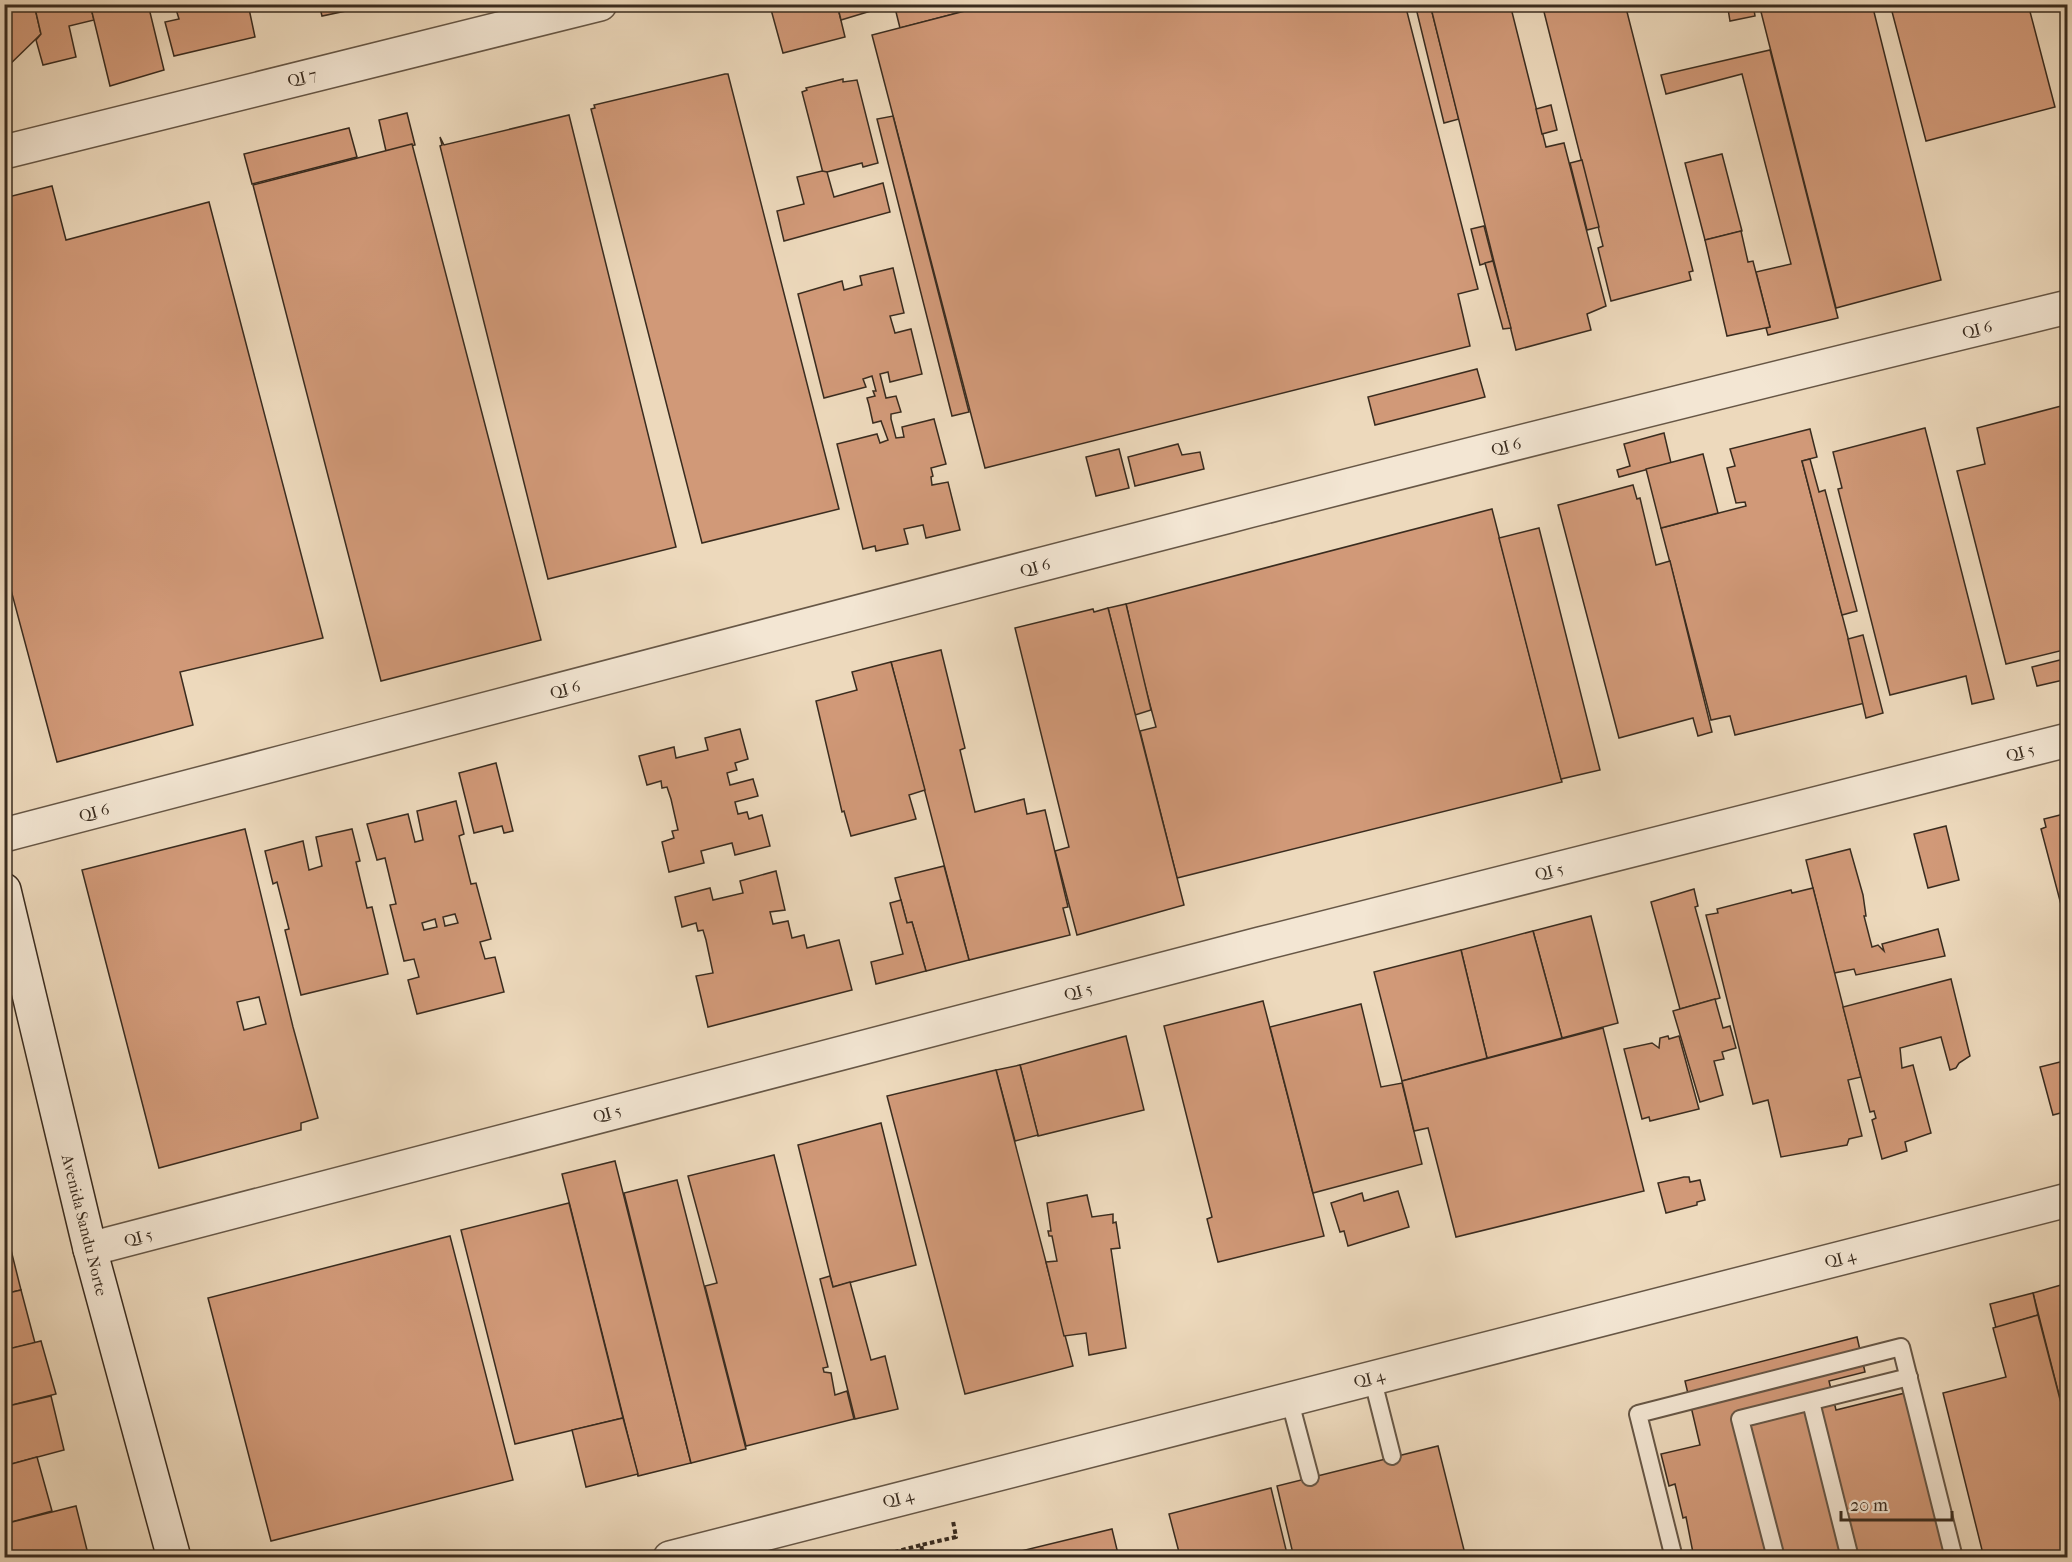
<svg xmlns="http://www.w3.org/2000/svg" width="2072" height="1562" font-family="'IM FELL French Canon',serif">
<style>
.building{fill:#d19978;stroke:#3a2c1f;stroke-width:1.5;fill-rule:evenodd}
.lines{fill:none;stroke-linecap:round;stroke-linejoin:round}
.lane-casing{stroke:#675746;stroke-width:20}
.street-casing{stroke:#675746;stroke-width:36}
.secondary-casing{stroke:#3a2c1f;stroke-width:36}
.path{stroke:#3a2c1f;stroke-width:4;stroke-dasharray:4.5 3;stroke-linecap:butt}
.lane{stroke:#f3e6d3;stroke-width:16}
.street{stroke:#f3e6d3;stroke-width:33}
.secondary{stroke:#f3e6d3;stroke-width:33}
.labels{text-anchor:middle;stroke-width:4.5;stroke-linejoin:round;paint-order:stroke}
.street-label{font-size:16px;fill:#3a2c1f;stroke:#f3e6d3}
</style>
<rect width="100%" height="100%" fill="#edd9bc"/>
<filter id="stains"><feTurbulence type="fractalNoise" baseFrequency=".00333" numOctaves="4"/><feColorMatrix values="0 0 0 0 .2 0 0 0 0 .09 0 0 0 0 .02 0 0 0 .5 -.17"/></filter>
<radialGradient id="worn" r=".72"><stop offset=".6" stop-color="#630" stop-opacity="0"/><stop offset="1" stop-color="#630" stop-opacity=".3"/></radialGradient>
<g class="building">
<polygon points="4,4 34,4 41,34 4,70"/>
<polygon points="34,4 90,4 94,20 69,26 76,57 43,65 36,40 41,34"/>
<polygon points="90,4 148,4 164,70 110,86"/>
<polygon points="160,4 192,4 193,9 201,4 248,4 255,37 174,56 165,22 179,19 175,6 161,9"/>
<polygon points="319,4 379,4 322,16"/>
<polygon points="837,4 845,37 783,53 770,6"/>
<polygon points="837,4 894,4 841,20"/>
<polygon points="894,4 992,4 900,28"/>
<polygon points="992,4 1405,4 1478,289 1458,294 1470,346 985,468 872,35"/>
<polygon points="1415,4 1430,4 1459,119 1444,123"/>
<polygon points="1430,4 1510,4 1546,147 1564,143 1606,306 1587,314 1591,330 1516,350"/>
<polygon points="1542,4 1625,4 1693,271 1689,272 1691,280 1611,301 1598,248 1603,246"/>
<polygon points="1718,4 1753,4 1755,16 1730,21 1728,9 1720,10"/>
<polygon points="1759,4 1872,4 1941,280 1836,308"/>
<polygon points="1890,4 2028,4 2055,107 1926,141"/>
<polygon points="1770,50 1838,318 1768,335 1766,328 1770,327 1756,272 1791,264 1742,74 1666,94 1661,75"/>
<polygon points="725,74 728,74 839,509 702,543 591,109 595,108 594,105"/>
<polygon points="843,79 843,82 857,80 878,163 863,167 862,163 823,173 802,92 807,90 806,88"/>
<polygon points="1551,105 1557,130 1542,134 1536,109"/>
<polygon points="407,113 415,145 386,151 379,120"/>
<polygon points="569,115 676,547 548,579 440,146 442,145 440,137 444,145"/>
<polygon points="893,116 969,412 952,416 877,119"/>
<polygon points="349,128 357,157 252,184 244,154"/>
<polygon points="412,144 541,640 381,681 253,185"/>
<polygon points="1722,154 1742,231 1705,240 1685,163"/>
<polygon points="1582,160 1599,227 1587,230 1570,163"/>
<polygon points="822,171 827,172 834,197 883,183 890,212 784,241 777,211 804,204 797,177"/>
<polygon points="52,186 66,240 209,202 323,638 180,672 193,725 57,762 4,564 4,198"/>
<polygon points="1484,226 1493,261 1480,265 1471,229"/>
<polygon points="1741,231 1748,262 1753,261 1770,327 1727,336 1705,240"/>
<polygon points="1493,261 1511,328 1503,329 1485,263"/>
<polygon points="893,268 904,313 890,316 895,333 911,329 922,374 890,382 888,372 880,374 886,398 896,396 901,412 891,414 891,419 896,438 904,437 902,427 934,419 946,464 931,468 933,476 931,477 932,485 948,482 960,530 926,538 923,525 904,529 908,544 876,551 875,546 863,549 837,444 877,434 880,443 888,440 881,421 873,423 869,405 867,398 875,396 873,391 876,391 872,376 863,379 866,387 824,398 798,294 842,281 844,290 862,285 860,276"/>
<polygon points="1477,369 1485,397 1375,425 1368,397"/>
<polygon points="2065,405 2068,405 2068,649 2006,664 1957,471 1985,464 1977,428"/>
<polygon points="1925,428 1994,699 1972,704 1966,676 1890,695 1838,489 1842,488 1833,452"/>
<polygon points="1810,429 1817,457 1802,461 1865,703 1735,735 1730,716 1711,720 1661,528 1746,506 1745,502 1736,503 1727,468 1735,466 1730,449"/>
<polygon points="1664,433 1671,463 1619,477 1617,470 1630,466 1624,444"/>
<polygon points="1178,444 1182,455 1200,452 1204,469 1135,486 1128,457"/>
<polygon points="1119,449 1129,488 1096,496 1086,457"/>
<polygon points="1703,454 1718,513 1661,528 1646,469"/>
<polygon points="1810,459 1819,492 1825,490 1857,611 1842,615 1802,461"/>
<polygon points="1633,485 1637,499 1640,498 1656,565 1670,561 1712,732 1698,736 1693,718 1619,738 1558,505"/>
<polygon points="1492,509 1562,782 1177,878 1140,731 1156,727 1130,630 1132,630 1126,604"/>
<polygon points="1539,528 1600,770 1561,779 1499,538"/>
<polygon points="1126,604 1151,710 1135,715 1108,608"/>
<polygon points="1108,608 1184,905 1077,935 1055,851 1069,847 1015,628 1093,609 1094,612"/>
<polygon points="1863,635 1883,713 1866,718 1848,639"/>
<polygon points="941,650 965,748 960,750 975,812 1024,799 1027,814 1045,810 1068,907 1063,908 1070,935 969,960 891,662"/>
<polygon points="2068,658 2068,679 2037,686 2032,667"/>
<polygon points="891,662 925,790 909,795 916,819 851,836 844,811 842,812 816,701 857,690 852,672"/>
<polygon points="740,729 748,759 735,763 737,770 727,773 730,785 753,779 758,796 735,802 738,814 747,812 749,819 762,815 770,846 735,855 732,843 701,851 704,863 669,872 662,842 674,838 672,831 678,830 671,799 667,787 662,788 661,781 647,785 639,756 674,747 676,758 708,750 705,738"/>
<polygon points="496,763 513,831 504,833 502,826 474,833 459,773"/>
<path d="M456,801l8,33 -5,2 12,48 5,-1 15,56 -11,3 5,17 10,-2 9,35 -87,22 -9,-34 11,-3 -5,-18 -10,2 -14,-56 6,-1 -11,-46 -8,2 -10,-36 41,-10 7,28 8,-2 -6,-29zM455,914l3,9 -13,3 -2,-9zM435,919l2,8 -13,3 -2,-7z"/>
<polygon points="2068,813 2068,931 2041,829 2046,827 2044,819"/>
<polygon points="1946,826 1959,880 1928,888 1914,834"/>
<path d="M245,829l48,198 25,91 -17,5v7l-142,38 -77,-298zM259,997l7,27 -22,6 -7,-28z"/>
<polygon points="352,829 360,861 356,862 367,908 372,907 388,974 301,995 285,930 289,929 277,882 273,884 265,851 303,841 309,870 322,866 316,837"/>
<polygon points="1850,849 1863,895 1866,916 1864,916 1872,947 1878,945 1884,951 1882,944 1938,929 1945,956 1856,975 1854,969 1834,973 1806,860"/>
<polygon points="944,866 969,960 926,971 912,922 907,923 895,878"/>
<polygon points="776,871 785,910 770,912 773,924 788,921 792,938 804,935 807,948 839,940 852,990 708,1027 696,976 713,973 706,940 703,930 698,931 696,923 682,927 675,897 710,888 713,900 743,893 740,881"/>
<polygon points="1813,888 1861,1077 1848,1080 1862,1136 1849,1139 1847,1145 1781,1157 1768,1100 1753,1104 1706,915 1718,913 1717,909 1791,890 1792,893"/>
<polygon points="1694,889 1698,906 1695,907 1720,998 1680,1009 1651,902"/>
<polygon points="901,900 907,923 912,922 926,971 876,984 871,962 903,954 890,903"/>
<polygon points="1591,916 1618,1023 1562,1038 1533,931"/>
<polygon points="1533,931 1562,1038 1487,1058 1461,950"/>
<polygon points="1461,950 1487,1058 1402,1081 1374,972"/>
<polygon points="1951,979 1970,1056 1959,1063 1956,1068 1950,1070 1941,1037 1900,1048 1902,1068 1913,1065 1931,1133 1905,1142 1907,1151 1882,1159 1872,1120 1876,1118 1874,1111 1870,1112 1843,1007"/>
<polygon points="1715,999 1723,1028 1730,1026 1736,1048 1722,1052 1724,1059 1714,1061 1723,1095 1700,1102 1673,1011"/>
<polygon points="1263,1001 1324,1236 1218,1262 1207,1219 1212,1217 1164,1026"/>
<polygon points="1361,1004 1381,1087 1402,1083 1422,1164 1313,1193 1270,1027"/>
<polygon points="1603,1028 1644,1191 1456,1237 1428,1128 1414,1131 1402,1081"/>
<polygon points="1126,1036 1144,1110 1038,1136 1020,1065"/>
<polygon points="1668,1036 1669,1039 1679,1036 1699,1109 1650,1121 1649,1117 1642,1119 1624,1049 1652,1043 1659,1048 1660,1038"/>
<polygon points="2068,1060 2068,1111 2053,1115 2040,1067"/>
<polygon points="1020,1065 1038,1135 1015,1141 996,1070"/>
<polygon points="996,1070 1073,1366 965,1394 887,1096"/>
<polygon points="881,1123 916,1265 833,1287 798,1145"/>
<polygon points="774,1155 828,1367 823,1368 824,1372 831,1373 835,1395 847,1391 854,1419 746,1446 705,1286 717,1283 688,1176"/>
<polygon points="615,1161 691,1463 638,1476 562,1174"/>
<polygon points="1684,1177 1689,1177 1690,1182 1700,1180 1705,1200 1697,1202 1697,1205 1666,1213 1658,1183"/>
<polygon points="677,1180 746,1449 691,1463 624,1193"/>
<polygon points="1398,1191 1409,1227 1348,1246 1344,1231 1340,1232 1331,1203 1362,1193 1364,1201"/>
<polygon points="1087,1195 1092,1217 1113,1214 1113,1223 1116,1222 1120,1248 1111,1249 1126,1348 1089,1355 1086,1333 1064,1336 1046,1262 1057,1261 1052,1236 1049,1236 1048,1231 1051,1231 1047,1203"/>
<polygon points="569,1203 623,1418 515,1444 461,1230"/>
<polygon points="7,1234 21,1290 4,1294 4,1235"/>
<polygon points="450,1236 513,1480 271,1541 208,1298"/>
<polygon points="830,1276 833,1287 850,1282 871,1360 885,1356 898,1409 855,1419 820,1279"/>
<polygon points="2068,1283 2068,1430 2033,1293"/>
<polygon points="21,1290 35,1343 4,1350 4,1294"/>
<polygon points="2033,1293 2038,1315 1996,1328 1990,1304"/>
<polygon points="2038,1315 2068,1430 2068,1558 1984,1558 1943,1393 2006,1377 1993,1328"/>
<polygon points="1857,1337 1865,1372 1829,1381 1836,1410 1909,1392 1946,1558 1694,1558 1686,1517 1683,1518 1675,1484 1669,1486 1661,1454 1700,1445 1685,1381"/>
<polygon points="41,1341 56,1394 4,1407 4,1350"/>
<polygon points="51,1396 64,1450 4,1466 4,1407"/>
<polygon points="623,1418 638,1474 586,1487 572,1430"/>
<polygon points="1438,1446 1466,1558 1294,1558 1277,1486"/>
<polygon points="37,1457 52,1511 4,1524 4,1466"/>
<polygon points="1271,1488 1288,1558 1175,1558 1180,1556 1169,1514"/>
<polygon points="76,1506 89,1558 4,1558 4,1524"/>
<polygon points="1112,1529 1119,1558 1006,1558 1005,1555"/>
</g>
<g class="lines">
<defs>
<g id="lane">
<polyline points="1372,1377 1392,1456"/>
<polyline points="1289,1398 1310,1477"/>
<polyline points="1811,1402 1850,1558"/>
<polyline points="1674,1558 1638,1414 1901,1347 1954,1558"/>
<polyline points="1776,1558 1740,1419 1909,1377"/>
</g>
<g id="street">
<polyline points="4,152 600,4"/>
<path d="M4,835c687,-179 1373,-362 2064,-528"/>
<polyline points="90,1249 1260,944 2068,740"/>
<polyline points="670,1558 2068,1200"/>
</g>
<polyline id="secondary" points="4,890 90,1249 174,1558"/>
</defs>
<use href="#lane" class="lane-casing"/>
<use href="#street" class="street-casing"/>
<use href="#secondary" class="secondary-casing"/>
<g class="path">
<polyline points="887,1554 921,1545"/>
<polyline points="924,1558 921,1545 956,1537 953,1521"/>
</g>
<use href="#lane" class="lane"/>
<use href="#street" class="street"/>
<use href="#secondary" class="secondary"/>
</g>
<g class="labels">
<g class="street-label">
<text transform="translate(302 77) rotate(-14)" y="6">QI 7</text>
<text transform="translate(1977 329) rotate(-14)" y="6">QI 6</text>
<text transform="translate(1506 446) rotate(-14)" y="6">QI 6</text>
<text transform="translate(1035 567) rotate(-15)" y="6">QI 6</text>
<text transform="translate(565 689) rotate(-15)" y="6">QI 6</text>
<text transform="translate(2020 752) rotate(-15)" y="6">QI 5</text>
<text transform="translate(94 812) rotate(-15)" y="6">QI 6</text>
<text transform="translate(1549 871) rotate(-14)" y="6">QI 5</text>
<text transform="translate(1078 991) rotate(-15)" y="6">QI 5</text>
<text transform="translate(607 1113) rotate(-15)" y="6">QI 5</text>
<text transform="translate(85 1225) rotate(76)" y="6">Avenida Sandu Norte</text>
<text transform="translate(138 1237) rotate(-15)" y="6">QI 5</text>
<text transform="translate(1840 1258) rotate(-14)" y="6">QI 4</text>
<text transform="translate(1369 1378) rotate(-14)" y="6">QI 4</text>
<text transform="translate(898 1498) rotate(-14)" y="6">QI 4</text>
</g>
</g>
<rect width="2072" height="1562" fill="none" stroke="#edd9bc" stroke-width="24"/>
<rect x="6" y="6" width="2060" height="1550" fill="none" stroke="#3a2c1f" stroke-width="3"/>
<rect x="12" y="12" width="2048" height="1538" fill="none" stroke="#3a2c1f" stroke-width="1.5"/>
<path d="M1841 1511v9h111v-9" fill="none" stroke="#3a2c1f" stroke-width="3"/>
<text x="1850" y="1511" font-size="18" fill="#3a2c1f" stroke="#f3e6d3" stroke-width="4.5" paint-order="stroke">20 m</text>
<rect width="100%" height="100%" filter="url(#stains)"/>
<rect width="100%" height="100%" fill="url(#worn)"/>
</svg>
